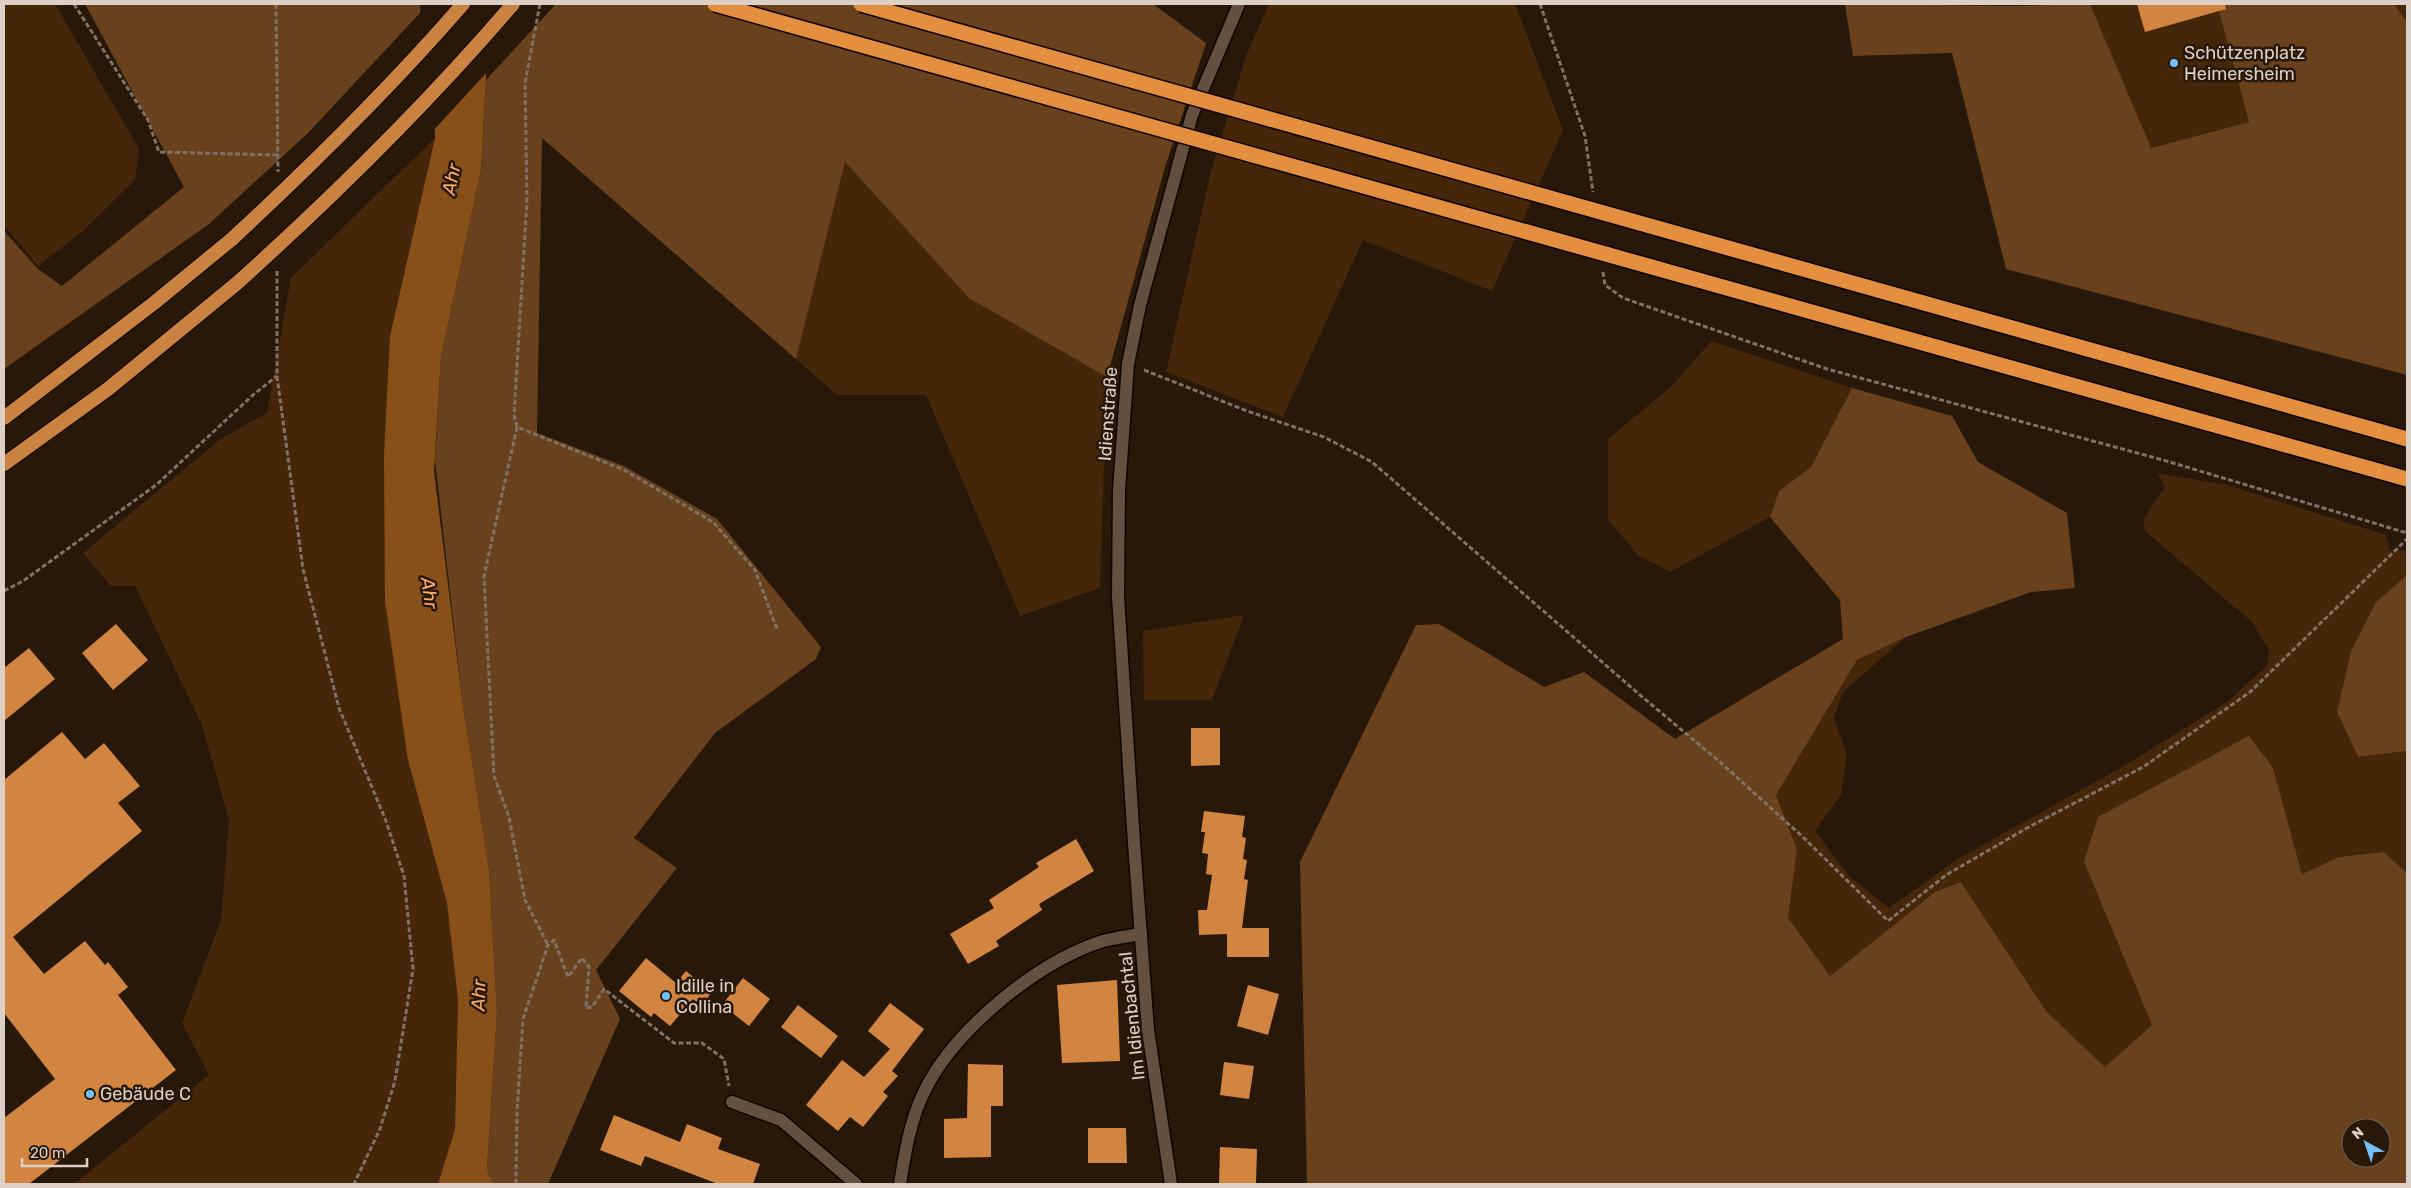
<svg xmlns="http://www.w3.org/2000/svg" width="2411" height="1188" font-family="Rubik,sans-serif">
<style>
.green{fill:#462608}
.forest{fill:#6a411d;fill-rule:evenodd}
.water{fill:#885019}
.pier{fill:#281809}
.lines{fill:none;stroke-linecap:round;stroke-linejoin:round}
.stream{stroke:#885019;stroke-width:6}
.building{fill:#d18540}
.minor-casing{stroke:#100300;stroke-width:15}
.trunk-casing{stroke:#100300;stroke-width:16}
.path{stroke:#7f7165;stroke-width:3;stroke-dasharray:5 2.5;stroke-linecap:butt}
.minor{stroke:#645040;stroke-width:12}
.trunk{stroke:#ca8240;stroke-width:14}
.trunk-bridge-casing{stroke:#100300;stroke-width:16;stroke-linecap:butt}
.motorway-bridge-casing{stroke:#100300;stroke-width:18;stroke-linecap:butt}
.trunk-bridge{stroke:#ca8240;stroke-width:14}
.motorway-bridge{stroke:#e48f40;stroke-width:15}
.poi-dot{fill:#73c0f6;stroke:#281809;stroke-width:2}
.labels{text-anchor:middle;stroke-width:5;stroke-linejoin:round;paint-order:stroke}
.poi-label{font-size:18px;fill:#dbcfc6;stroke:#281809;text-anchor:start}
.street-label{font-size:18px;fill:#dbcfc6;stroke:#281809}
.water-label{font-size:19px;font-style:italic;fill:#faab68;stroke:#281809}
</style>
<rect width="100%" height="100%" fill="#281809"/>
<g class="green">
<polygon points="4,4 55,4 139,149 135,180 83,231 38,266 4,225"/>
<polygon points="1269,4 1515,4 1563,130 1492,291 1363,240 1283,417 1166,372 1210,175 1246,56"/>
<polygon points="2090,4 2217,4 2249,122 2150,148"/>
<polygon points="2394,4 2407,4 2407,22"/>
<polygon points="435,138 390,336 408,760 447,903 458,1001 455,1129 438,1184 74,1184 209,1075 182,1023 221,920 229,819 201,723 135,586 111,586 83,553 222,438 267,413 291,278"/>
<polygon points="845,162 960,288 1107,377 1100,588 1020,616 926,395 837,395 796,359"/>
<polygon points="1711,341 1852,388 1811,467 1779,491 1770,517 1670,572 1638,555 1608,520 1608,439 1674,384"/>
<polygon points="2157,473 2227,485 2386,535 2390,550 2407,551 2407,575 2376,602 2351,651 2337,712 2358,757 2407,751 2407,873 2384,852 2339,857 2302,874 2273,768 2084,862 2152,1025 2105,1067 2046,1011 1961,882 1935,892 1830,976 1787,918 1797,849 1776,795 1856,660 1906,637 1843,692 1834,718 1847,755 1841,795 1815,831 1849,876 1889,908 1958,859 2122,767 2227,702 2267,666 2269,649 2251,621 2145,531 2143,520 2165,487"/>
<polygon points="1244,615 1212,700 1144,700 1143,631"/>
</g>
<g class="forest">
<polygon points="85,4 420,4 420,13 308,133 209,224 4,369 4,231 38,269 62,286 184,187"/>
<polygon points="556,4 1153,4 1206,43 1165,167 1107,377 969,298 845,162 796,359 542,138 537,433 624,466 717,519 821,647 816,659 715,733 634,838 677,868 596,970 620,1019 548,1184 486,1184 497,1013 489,869 463,706 435,460 441,357 481,170 486,80"/>
<polygon points="1845,4 2010,6 2090,4 2151,148 2249,122 2217,4 2394,4 2407,22 2407,375 2006,269 1952,53 1853,56"/>
<path d="M1852,388l100,28 26,46 89,51 8,75 -44,4 -125,45 -49,23 -81,135 21,54 -9,69 42,58 105,-84 26,-10 85,129 59,56 47,-42 -68,-163 14,-45 151,-81 24,32 29,106 37,-17 45,-5 23,21v311h-1100l-7,-322 116,-237 23,-1 105,63 40,-15 91,67 168,-100 -3,-39 -70,-83 9,-26 32,-24zM2351,1128h30v30h-30z"/>
<polygon points="2407,575 2407,751 2358,757 2337,712 2351,651 2376,602"/>
</g>
<polygon class="water" points="430,4 490,4 481,170 441,357 434,471 463,706 489,869 497,1013 486,1184 438,1184 455,1129 458,1001 447,903 408,760 385,601 384,455 390,336 435,138"/>
<polygon class="pier" points="431,4 493,4 489,70 432,132 428,7"/>
<g class="lines">
<polyline class="stream" points="484,1172 490,1184"/>
</g>
<g class="building">
<polygon points="2137,4 2225,4 2226,9 2145,32"/>
<polygon points="116,624 148,660 113,690 82,653"/>
<polygon points="29,648 55,679 4,721 4,668"/>
<polygon points="1191,728 1220,728 1220,765 1191,766"/>
<polygon points="62,732 85,759 104,743 140,786 118,803 142,831 13,937 44,974 85,941 105,965 108,962 128,987 118,995 176,1070 29,1184 4,1184 4,1118 55,1079 4,1013 4,780"/>
<polygon points="1204,811 1245,816 1242,837 1246,838 1243,859 1247,860 1244,879 1248,880 1242,928 1269,928 1269,957 1227,957 1227,934 1199,935 1198,910 1207,910 1212,875 1206,874 1208,854 1202,853 1205,832 1201,832"/>
<polygon points="1076,839 1094,871 1039,904 1042,910 996,941 999,946 968,964 950,934 994,908 989,900 1039,867 1036,863"/>
<polygon points="646,958 676,983 686,971 712,992 701,1006 693,999 670,1026 654,1013 651,1017 619,991"/>
<polygon points="743,978 770,999 749,1026 722,1005"/>
<polygon points="1117,980 1120,1061 1062,1063 1057,985"/>
<polygon points="1248,985 1279,994 1268,1035 1237,1026"/>
<polygon points="890,1003 924,1029 892,1071 898,1076 883,1092 888,1096 863,1127 850,1117 838,1131 806,1105 842,1060 864,1077 890,1049 868,1031"/>
<polygon points="798,1005 838,1036 821,1058 781,1027"/>
<polygon points="1224,1062 1254,1066 1249,1099 1220,1095"/>
<polygon points="968,1064 1003,1065 1003,1106 991,1106 991,1157 944,1158 944,1119 967,1118"/>
<polygon points="614,1115 680,1142 687,1124 722,1138 718,1149 760,1164 753,1184 718,1184 645,1156 641,1166 600,1150"/>
<polygon points="1088,1128 1126,1128 1127,1163 1088,1163"/>
<polygon points="1220,1147 1257,1149 1256,1184 1219,1184"/>
</g>
<g class="lines">
<defs>
<g id="minor">
<polyline points="732,1102 781,1120 856,1184"/>
<path d="M900,1184c5,-31 10,-63 24,-92 30,-62 113,-130 179,-151 12,-3 25,-5 38,-7"/>
<polyline points="1171,1184 1148,1030 1134,843 1118,596 1119,490 1128,364 1140,305 1192,115 1239,4"/>
</g>
<g id="trunk">
<polyline points="4,418 154,303 232,239"/>
<polyline points="4,464 108,389 236,284"/>
</g>
</defs>
<use href="#minor" class="minor-casing"/>
<use href="#trunk" class="trunk-casing"/>
<g class="path">
<polyline points="74,4 148,120 159,152 278,155"/>
<polyline points="276,4 278,172"/>
<polyline points="540,4 525,83 527,200 514,415 517,427 624,470 713,522 755,570 777,629"/>
<polyline points="1540,4 1585,136 1593,192"/>
<polyline points="277,271 277,376 303,569 339,708 386,821 404,876 413,969 395,1081 380,1129 354,1184"/>
<polyline points="1603,272 1605,285 1623,298 1827,369 2163,460 2407,533"/>
<polyline points="1144,370 1247,411 1324,437 1372,462 1640,695 1720,762 1804,838 1888,921 1946,875 2027,828 2143,767 2250,692 2407,539"/>
<polyline points="517,427 484,576 494,776 509,817 525,900 548,945"/>
<polyline points="4,591 23,581 156,485 253,395 277,376"/>
<polyline points="516,1184 517,1111 523,1019 548,945 554,940 568,977 582,958 589,967 586,1008 592,1007 604,989 674,1043 702,1043 724,1059 729,1086"/>
</g>
<use href="#minor" class="minor"/>
<use href="#trunk" class="trunk"/>
<defs>
<g id="trunk-bridge">
<path d="M232,239c81,-75 159,-152 231,-235"/>
<path d="M236,284c98,-88 191,-180 277,-280"/>
</g>
<g id="motorway-bridge">
<polyline points="715,4 2407,479"/>
<polyline points="861,4 2407,439"/>
</g>
</defs>
<use href="#trunk-bridge" class="trunk-bridge-casing"/>
<use href="#motorway-bridge" class="motorway-bridge-casing"/>
<use href="#trunk-bridge" class="trunk-bridge"/>
<use href="#motorway-bridge" class="motorway-bridge"/>
</g>
<g class="poi-dot">
<circle cx="2174" cy="63" r="5"/>
<circle cx="666" cy="996" r="5"/>
<circle cx="90" cy="1094" r="5"/>
</g>
<g class="labels">
<g class="poi-label">
<text x="2184" y="59">Schützenplatz<tspan x="2184" dy="21">Heimersheim</tspan></text>
<text x="676" y="992">Idille in<tspan x="676" dy="21">Collina</tspan></text>
<text x="100" y="1100">Gebäude C</text>
</g>
<g class="street-label">
<text transform="translate(1108 414) rotate(-86)" y="6">Idienstraße</text>
<text transform="translate(1132 1016) rotate(-96)" y="6">Im Idienbachtal</text>
</g>
<g class="water-label">
<text transform="translate(451 179) rotate(-79)" y="7">Ahr</text>
<text transform="translate(430 593) rotate(82)" y="7">Ahr</text>
<text transform="translate(478 995) rotate(-88)" y="7">Ahr</text>
</g>
</g>
<rect width="2411" height="1188" fill="none" stroke="#dbcfc6" stroke-width="10"/>
<g transform="translate(2366 1143) rotate(320)"><circle r="24" fill="#281809" stroke="#706155"/>
<path d="M0-4L9 19L0 12L-9 19Z" fill="#73c0f6"/>
<text y="-8" font-size="14" font-weight="bold" text-anchor="middle" fill="#dbcfc6">N</text>
</g>
<path d="M22 1158v8h65v-8" fill="none" stroke="#dbcfc6" stroke-width="2.5"/>
<text x="30" y="1158" font-size="15" fill="#dbcfc6" stroke="#281809" stroke-width="4" paint-order="stroke">20 m</text>
</svg>
